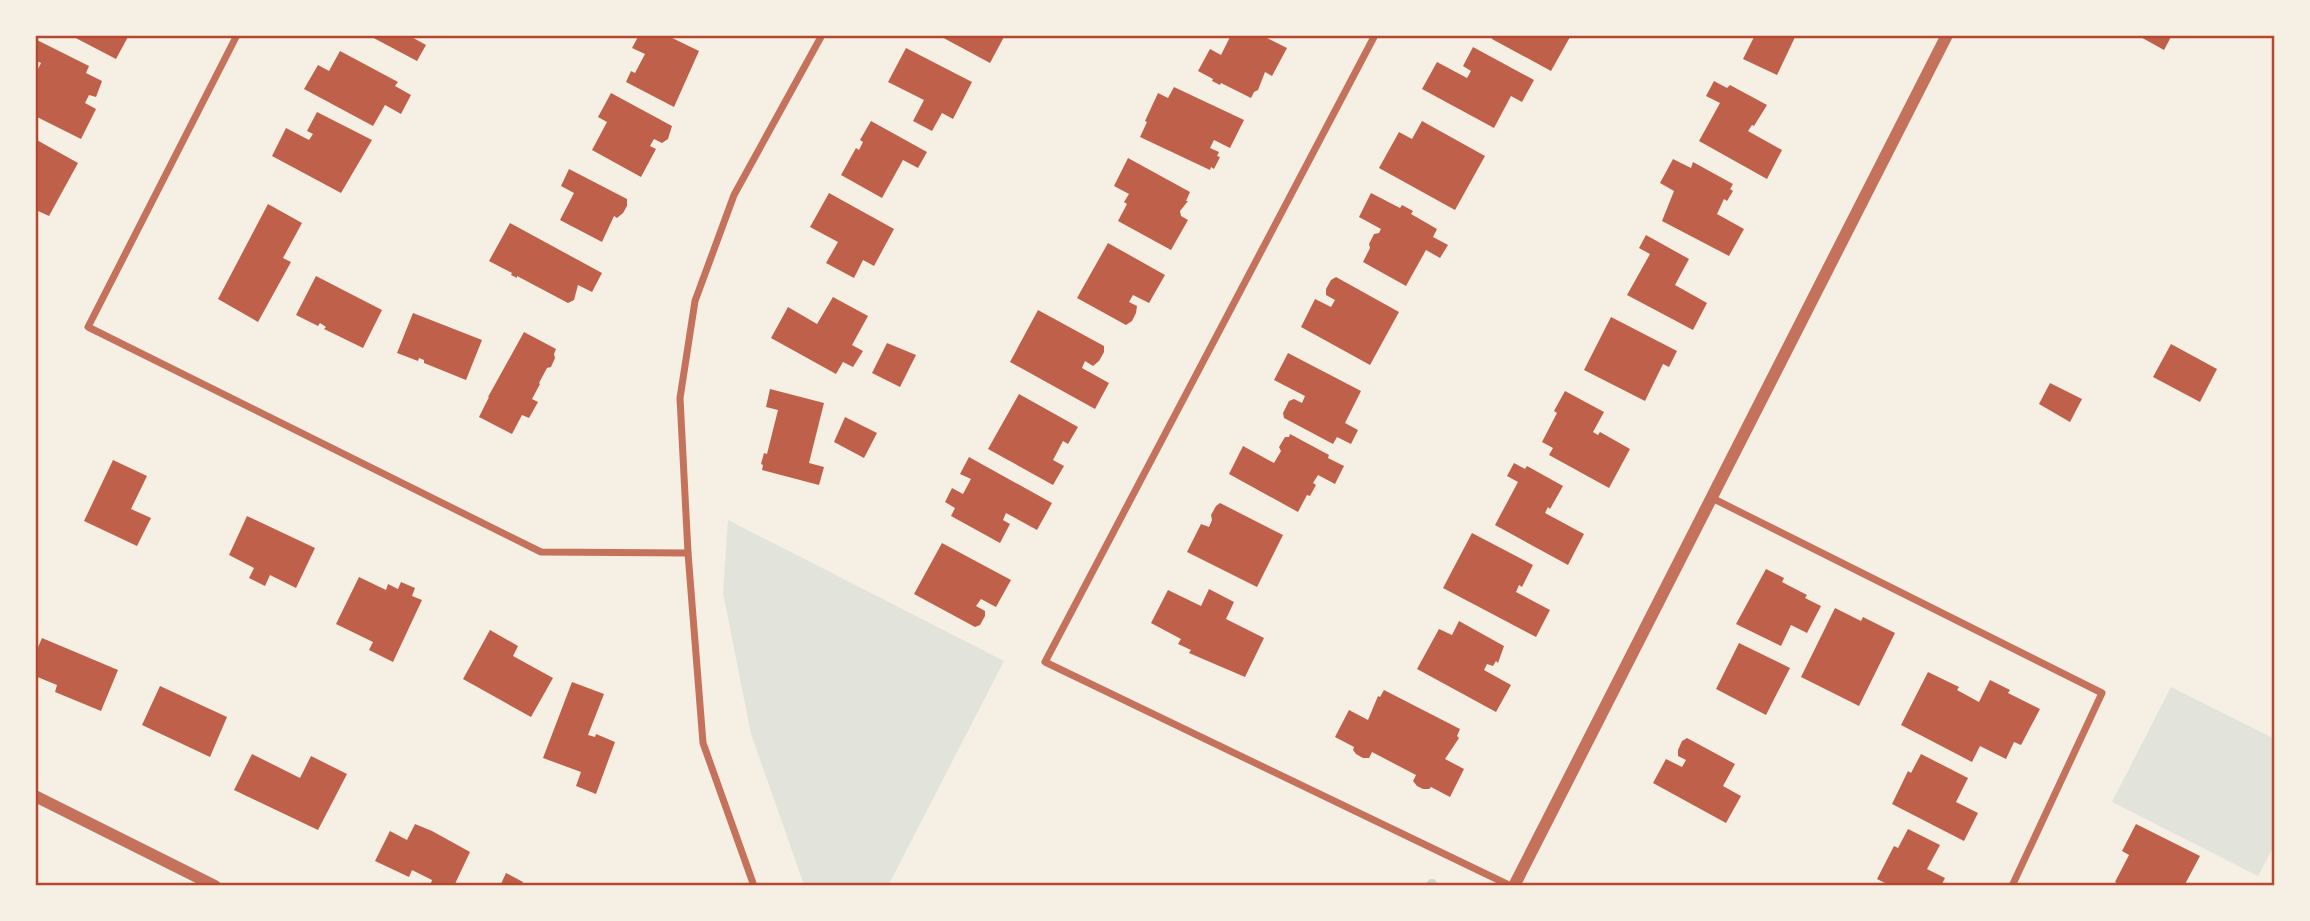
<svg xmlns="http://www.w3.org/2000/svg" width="2310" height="921" font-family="Montserrat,sans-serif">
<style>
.green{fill:#e2e4dc}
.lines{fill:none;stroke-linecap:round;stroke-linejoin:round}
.stream{stroke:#c9d6d2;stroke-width:10}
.building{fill:#bf614a}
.minor{stroke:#c5725c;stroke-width:7}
.tertiary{stroke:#c5725c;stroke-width:12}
.neatline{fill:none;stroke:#b5482f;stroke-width:2.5}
</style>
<rect width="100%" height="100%" fill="#f6efe4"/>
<g class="green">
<polygon points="728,520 1004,661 888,886 807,886 803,882 751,734 723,593"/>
<polygon points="2171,687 2275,739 2275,844 2258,876 2112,802"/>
</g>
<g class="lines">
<polyline class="stream" points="1430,886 1432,884"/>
</g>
<g class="building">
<polygon points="70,35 129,35 116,59"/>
<polygon points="368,35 408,35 426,45 417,61"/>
<polygon points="639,35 666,35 699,51 674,107 626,82 631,71 635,73 645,54 632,48"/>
<polygon points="938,35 1005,35 990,63"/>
<polygon points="1231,35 1261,35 1287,48 1272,76 1265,72 1258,90 1254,92 1251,98 1221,83 1220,85 1212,81 1213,79 1198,71 1210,49 1221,55"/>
<polygon points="1491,35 1565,35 1570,37 1551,71 1492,39"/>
<polygon points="1755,35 1796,35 1777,75 1743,59"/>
<polygon points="2137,35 2172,35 2164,50"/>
<polygon points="35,39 89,66 86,73 102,81 96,97 89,95 85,103 96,109 81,139 35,116 35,75 41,63 35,60"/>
<polygon points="1473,47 1534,80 1522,102 1511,96 1494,128 1422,89 1437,62 1467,78 1471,71 1463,66"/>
<polygon points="906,48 972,82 953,119 942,113 932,131 913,121 924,100 888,82"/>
<polygon points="340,51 398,82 395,86 411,95 401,114 385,105 373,126 304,89 318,65 329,71"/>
<polygon points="1714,81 1727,88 1730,85 1767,105 1754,126 1752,125 1748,131 1782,150 1767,179 1699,141 1720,103 1706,96"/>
<polygon points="1174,87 1244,120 1230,148 1214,140 1210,148 1219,152 1217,156 1220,157 1214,169 1211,167 1210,170 1140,137 1147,122 1145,121 1158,93 1168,98"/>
<polygon points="611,93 672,126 668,139 662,143 654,139 650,146 656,149 641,177 592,150 607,122 598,117"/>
<polygon points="317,112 372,140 341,193 272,156 286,128 309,140 313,134 307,131"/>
<polygon points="871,121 927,152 918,168 903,160 882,198 841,175 856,148 859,150 863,142 860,140"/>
<polygon points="1422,121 1485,156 1455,210 1379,168 1399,132 1412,139"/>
<polygon points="35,139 78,163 49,216 38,211 35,216"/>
<polygon points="1128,158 1190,192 1186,201 1188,201 1180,211 1181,216 1188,220 1171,250 1118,221 1127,204 1124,202 1129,194 1114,186"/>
<polygon points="1673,159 1691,168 1693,162 1733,184 1730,189 1733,191 1727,201 1724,199 1717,214 1744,229 1729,256 1662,221 1674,191 1660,183"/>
<polygon points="569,169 627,199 627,206 623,213 617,218 614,216 602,242 560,220 574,193 561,186"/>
<polygon points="829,193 894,229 874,266 863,260 854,278 826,263 838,242 810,227"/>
<polygon points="1371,193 1400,208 1402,205 1413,211 1411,214 1437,229 1433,237 1448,245 1440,258 1426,250 1406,286 1363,262 1370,248 1369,244 1374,234 1379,233 1381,229 1359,217"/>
<polygon points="268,204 302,223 283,258 291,262 258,322 218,299"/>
<polygon points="510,223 602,273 592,292 578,285 574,300 568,303 517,276 517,278 511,275 512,273 489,261"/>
<polygon points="1646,235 1689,259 1675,285 1707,303 1693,330 1627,295 1650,254 1639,248"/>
<polygon points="1108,243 1165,275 1149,303 1133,295 1129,302 1137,306 1136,313 1132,321 1126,325 1077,298"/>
<polygon points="316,276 382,310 363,348 324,329 326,327 320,323 318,326 296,315"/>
<polygon points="1336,277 1399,312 1370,365 1301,327 1315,299 1331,307 1335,300 1326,295 1326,289 1331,280"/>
<polygon points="833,297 868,316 852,345 863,351 853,367 843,362 836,374 771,338 788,307 817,324"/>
<polygon points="1038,310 1104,346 1104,352 1099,361 1093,366 1085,361 1082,368 1109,383 1095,409 1010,362"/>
<polygon points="413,313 482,340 466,380 424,363 424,360 419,358 418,361 397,353"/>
<polygon points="1611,317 1677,351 1669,367 1663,364 1645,401 1584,370"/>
<polygon points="524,332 556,349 554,354 555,358 551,367 547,368 539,383 540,384 532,399 538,402 529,418 522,415 512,434 479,417 489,397 488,397"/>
<polygon points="887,343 916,355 900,387 872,373"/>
<polygon points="2171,344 2217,369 2200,402 2153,377"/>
<polygon points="1288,353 1361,391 1345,423 1358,430 1351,444 1337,437 1333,444 1284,418 1283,413 1289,401 1294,399 1302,403 1305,396 1274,380"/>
<polygon points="2050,383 2082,399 2070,422 2039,404"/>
<polygon points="770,389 824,403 809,463 824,467 819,485 762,470 763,465 761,464 764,453 767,454 778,410 766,407"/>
<polygon points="1565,391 1604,412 1593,432 1598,435 1600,432 1630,449 1609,488 1549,455 1553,448 1542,442 1557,413 1554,411"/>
<polygon points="1019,394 1078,427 1068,444 1063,441 1053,460 1064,466 1053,485 988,449"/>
<polygon points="845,417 877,433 864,458 834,442"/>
<polygon points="1290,434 1329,455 1328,458 1344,466 1335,484 1318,475 1313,483 1316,485 1310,496 1307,495 1298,512 1229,474 1243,446 1274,463 1281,451 1279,447 1285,437 1289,437"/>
<polygon points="969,457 1052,503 1037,530 1006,513 1003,520 1010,524 1000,543 951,516 955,508 945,502 952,488 963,494 971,479 960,474"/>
<polygon points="113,460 147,476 131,509 151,518 137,546 84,521"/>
<polygon points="1514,463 1525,469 1527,466 1563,486 1550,509 1548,507 1545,513 1584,534 1568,565 1495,525 1518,482 1507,476"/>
<polygon points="1220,503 1283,535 1257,587 1187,552 1201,524 1209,527 1212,520 1211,515 1216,506"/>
<polygon points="247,516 315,548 296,588 270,575 265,586 249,578 254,568 229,555"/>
<polygon points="1472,533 1533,565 1522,587 1519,585 1516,592 1550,610 1536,637 1443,588"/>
<polygon points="942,543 1011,580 996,607 981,599 976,606 985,611 985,616 980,625 975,627 914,594"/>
<polygon points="1766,569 1784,578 1782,582 1807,595 1805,598 1821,606 1807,633 1791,625 1781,646 1736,624"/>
<polygon points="359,577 386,590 388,584 398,589 401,582 415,588 412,596 422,600 393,662 369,650 373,642 336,624"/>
<polygon points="1209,589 1234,602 1226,619 1264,638 1245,677 1189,653 1191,650 1178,644 1181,639 1151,623 1168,590 1201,606"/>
<polygon points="1835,608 1861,621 1863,617 1895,633 1859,706 1801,677"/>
<polygon points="1459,621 1504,646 1498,663 1496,661 1493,666 1487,664 1484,670 1511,685 1496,712 1417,669 1439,629 1452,635"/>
<polygon points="490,630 518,646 513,656 553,678 531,717 463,679"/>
<polygon points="42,638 118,670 101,711 55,692 57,685 35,676 35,654"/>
<polygon points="1739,643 1790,668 1766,715 1716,689"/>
<polygon points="1928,672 1959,687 1957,690 1979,702 1990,680 2010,690 2008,693 2040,709 2021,745 2014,742 2006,759 1980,746 1972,762 1901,725"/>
<polygon points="572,682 604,694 588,735 595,737 596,734 615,742 596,794 576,786 581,772 543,758"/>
<polygon points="160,686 227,717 210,757 142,725"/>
<polygon points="1384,690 1460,729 1457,736 1459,738 1445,759 1464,769 1450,797 1431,787 1429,789 1423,789 1417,786 1413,781 1416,775 1372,752 1369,758 1363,758 1356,754 1353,750 1354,747 1335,737 1349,710 1368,720 1378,696 1380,697"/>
<polygon points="1687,738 1735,764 1723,786 1741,796 1726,823 1653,783 1666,759 1682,767 1686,760 1678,756 1678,750 1682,741"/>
<polygon points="252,754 300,778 311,756 347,774 318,830 234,790"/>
<polygon points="1921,754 1968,778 1956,802 1978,813 1964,841 1892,804 1908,771 1911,773"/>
<polygon points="415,824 432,831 470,852 454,886 430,886 432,880 412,870 409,877 375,861 390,831 407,840"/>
<polygon points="2136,824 2200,856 2184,886 2122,886 2115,882 2129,855 2122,851"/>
<polygon points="1908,829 1940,845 1927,869 1945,878 1941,886 1891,886 1877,879 1894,846 1898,848"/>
<polygon points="506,873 523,882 521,886 500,886"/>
</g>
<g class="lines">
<g class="minor">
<polyline points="237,35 88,327 541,552 688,553"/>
<polyline points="1375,35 1045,662 1511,886"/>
<polyline points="1712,498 2102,693 2012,886"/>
<polyline points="754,886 703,743 688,553 680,398 695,301 734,195 822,35"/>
</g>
<g class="tertiary">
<polyline points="35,796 215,886"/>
<polyline points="1514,886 1947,35"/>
</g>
</g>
<rect width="2310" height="921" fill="none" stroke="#f6efe4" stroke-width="74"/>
<rect x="37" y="37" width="2236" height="847" class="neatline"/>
</svg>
